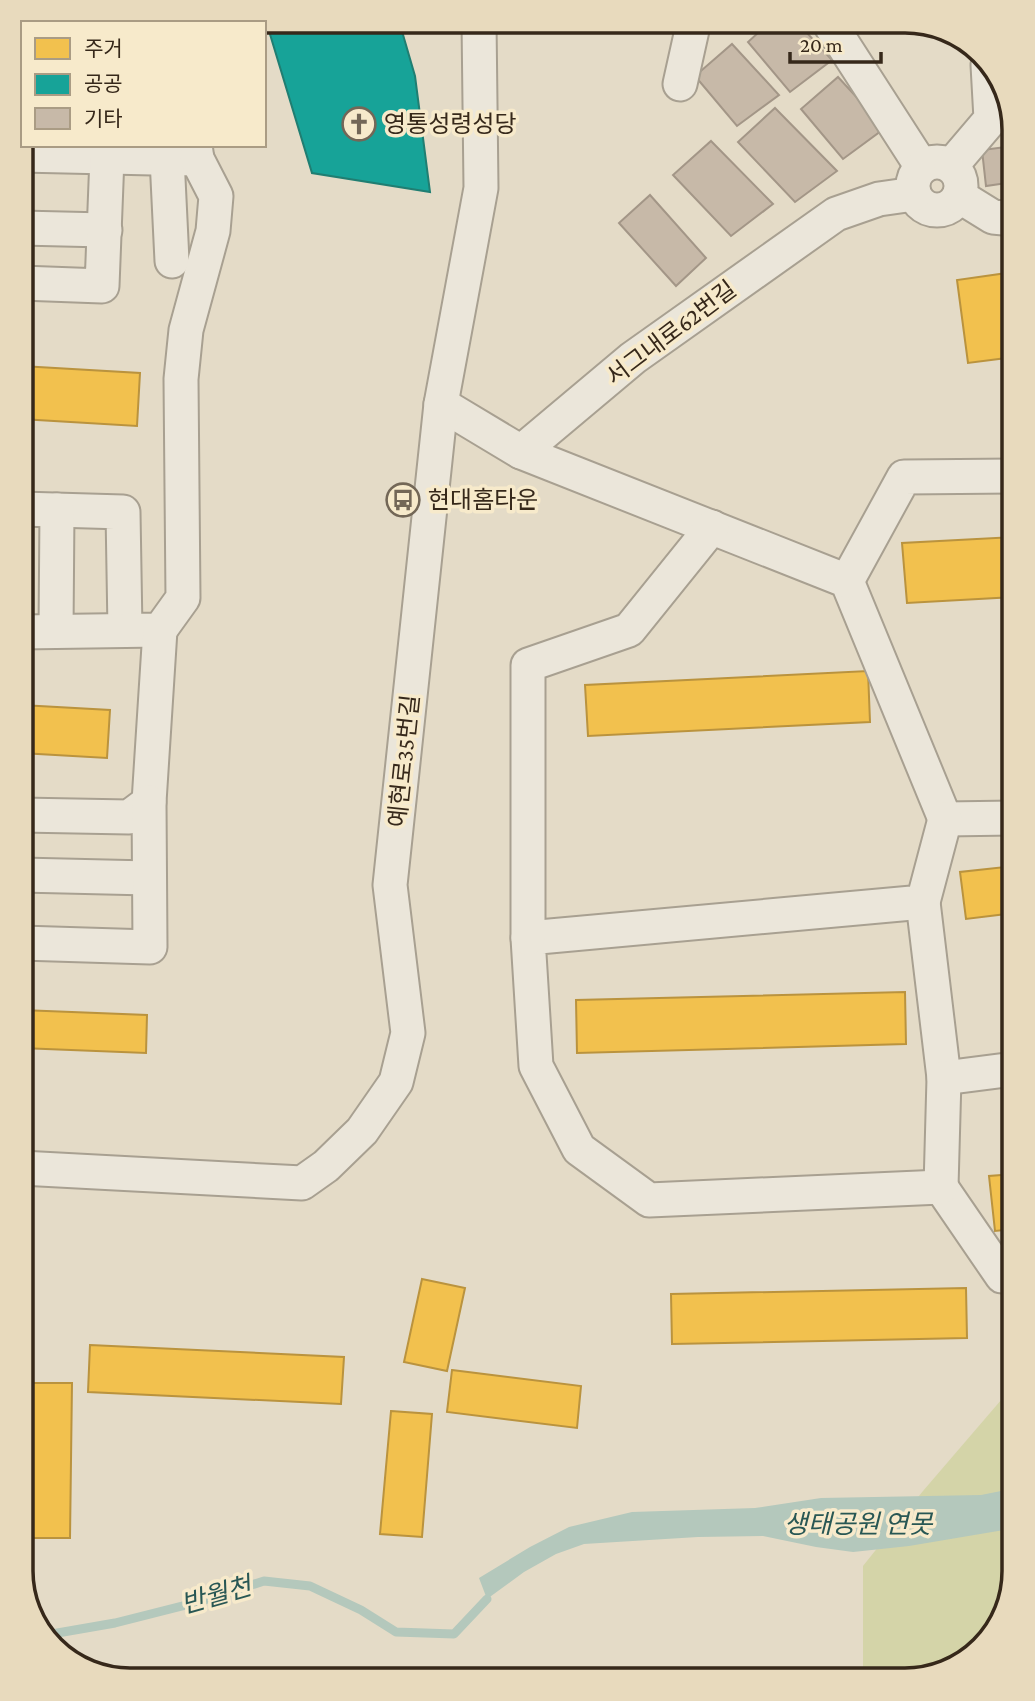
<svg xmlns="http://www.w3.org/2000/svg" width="1035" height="1701" font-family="'Crimson Pro','Noto Sans KR',serif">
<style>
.green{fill:#d4d4a8}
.water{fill:#b4c8bc}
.homes{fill:#f2c14e;stroke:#ba933e;stroke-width:2}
.public{fill:#17a398;stroke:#207e72;stroke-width:2}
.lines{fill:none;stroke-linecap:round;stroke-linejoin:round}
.stream{stroke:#b4c8bc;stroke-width:9}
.building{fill:#c7b9a8;stroke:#a39687;stroke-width:2}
.minor-casing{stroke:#a8a091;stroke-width:37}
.minor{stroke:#ebe6da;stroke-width:33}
.labels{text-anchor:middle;stroke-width:7;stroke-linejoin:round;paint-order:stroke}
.poi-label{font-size:24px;fill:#36281a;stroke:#f7eacb;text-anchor:start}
.street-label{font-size:24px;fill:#36281a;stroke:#f7eacb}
.water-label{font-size:26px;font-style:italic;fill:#285754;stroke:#f7eacb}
.rim{fill:none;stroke:#36281a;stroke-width:3.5}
</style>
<rect width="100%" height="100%" fill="#e4dbc7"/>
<polygon class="green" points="1014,1385 1014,1571 999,1626 954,1669 905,1680 863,1680 863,1566 923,1491"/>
<polygon class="water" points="1014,1485 1014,1532 1004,1530 909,1546 853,1552 816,1547 763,1536 698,1537 584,1544 556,1554 524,1572 487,1599 479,1578 530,1547 569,1527 632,1512 755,1508 821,1498 981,1495 1001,1491"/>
<g class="homes">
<polygon points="1014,272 1014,357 968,363 957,280"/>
<polygon points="21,366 140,373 137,426 21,419"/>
<polygon points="1014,537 1014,597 907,603 902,543"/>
<polygon points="868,671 870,722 588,736 585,685"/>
<polygon points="21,705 110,710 107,758 21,753"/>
<polygon points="1014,866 1014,913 966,919 960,872"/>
<polygon points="905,992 906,1044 577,1053 576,1000"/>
<polygon points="21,1010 147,1015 146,1053 21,1048"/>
<polygon points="1014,1174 1014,1229 995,1231 989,1176"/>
<polygon points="422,1279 465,1288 447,1371 404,1362"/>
<polygon points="966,1288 967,1338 672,1344 671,1294"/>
<polygon points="90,1345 344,1357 341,1404 88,1392"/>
<polygon points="452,1370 581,1386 577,1428 447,1412"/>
<polygon points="21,1383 72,1383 70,1538 21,1538"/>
<polygon points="391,1411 432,1414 422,1537 380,1534"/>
</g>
<polygon class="public" points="266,21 399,21 415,76 430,192 312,173"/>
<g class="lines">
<polyline class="stream" points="46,1635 115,1623 198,1602 264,1581 310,1586 361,1610 396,1632 454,1634 487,1599"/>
</g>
<g class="building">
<polygon points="771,21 796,21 832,60 790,92 748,42"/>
<polygon points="732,44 779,95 737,126 695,76"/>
<polygon points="838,77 885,128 843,159 801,109"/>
<polygon points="775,108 837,171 795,202 738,142"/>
<polygon points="711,141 773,204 731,236 673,175"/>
<polygon points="1014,146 1014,182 986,186 982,150"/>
<polygon points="650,195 706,258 676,286 619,223"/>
</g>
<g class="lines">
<defs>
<g id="minor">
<polyline points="178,21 178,23"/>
<polyline points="828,21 922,167"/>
<polyline points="680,84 694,21"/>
<polyline points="21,155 197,159 195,145"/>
<polyline points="167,158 172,261"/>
<circle cx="937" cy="186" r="24"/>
<polyline points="951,166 991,119 988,65"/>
<polyline points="959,196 993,217 1014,219"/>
<polyline points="21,228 105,230"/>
<polyline points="21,283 102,286 107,157"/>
<polyline points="441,404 521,452 633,358 836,214 879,199 914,194"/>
<polyline points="521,452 847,581 945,819 1014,818"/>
<polyline points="21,509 123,512 125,630"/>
<polyline points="847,581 904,477 1014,476"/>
<polyline points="56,631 57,510"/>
<polyline points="21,632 160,630 183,598 181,379 186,330 213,231 216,196 197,159"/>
<polyline points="21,815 129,817 149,802 160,630"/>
<polyline points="945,819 923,902 528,938 536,1066 579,1149 649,1200 941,1187 1002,1276 1014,1275"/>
<polyline points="21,875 149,878"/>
<polyline points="923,902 944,1078"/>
<polyline points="528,938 528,665 629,630 712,527"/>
<polyline points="21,943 150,947 149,802"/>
<polyline points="21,1168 302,1183 326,1166 362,1131 396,1082 408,1033 390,885 441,404 481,188 479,21"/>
<polyline points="941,1187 944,1078 1014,1069"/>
</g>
</defs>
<use href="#minor" class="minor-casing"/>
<use href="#minor" class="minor"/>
</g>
<defs>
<symbol id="church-ring" viewBox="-11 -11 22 22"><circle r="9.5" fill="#f7eacb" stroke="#736757" stroke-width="1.5"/><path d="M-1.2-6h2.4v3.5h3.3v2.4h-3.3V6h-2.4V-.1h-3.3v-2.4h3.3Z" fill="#736757"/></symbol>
<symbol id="bus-ring" viewBox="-11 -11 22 22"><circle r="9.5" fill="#f7eacb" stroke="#736757" stroke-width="1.5"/><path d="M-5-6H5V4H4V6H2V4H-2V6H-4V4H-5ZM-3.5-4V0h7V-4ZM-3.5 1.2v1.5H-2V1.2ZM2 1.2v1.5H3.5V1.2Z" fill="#736757"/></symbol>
</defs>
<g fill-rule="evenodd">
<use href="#church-ring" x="340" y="105" width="38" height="38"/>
<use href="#bus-ring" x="384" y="481" width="38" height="38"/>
</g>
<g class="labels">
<g class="poi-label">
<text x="384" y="132">영통성령성당</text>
<text x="428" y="508">현대홈타운</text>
</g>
<g class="street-label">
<text transform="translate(671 333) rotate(-37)" y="8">서그내로62번길</text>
<text transform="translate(404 761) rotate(-84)" y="8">예현로35번길</text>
</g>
<g class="water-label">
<text x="858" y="1533">생태공원 연못</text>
<text transform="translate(216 1595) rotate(-16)" y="9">반월천</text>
</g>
</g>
<path d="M0 0H1035V1701H0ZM130 33H905A97 97 0 0 1 1002 130V1571A97 97 0 0 1 905 1668H130A97 97 0 0 1 33 1571V130A97 97 0 0 1 130 33Z" fill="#e8dabd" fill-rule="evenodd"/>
<path class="rim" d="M130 33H905A97 97 0 0 1 1002 130V1571A97 97 0 0 1 905 1668H130A97 97 0 0 1 33 1571V130A97 97 0 0 1 130 33Z"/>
<rect x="21" y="21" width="245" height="126" fill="#f7eacb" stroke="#aa9c84" stroke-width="2"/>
<rect x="35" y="38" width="35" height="21" fill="#f2c14e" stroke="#aa9c84" stroke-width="2"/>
<text x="84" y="56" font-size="21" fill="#36281a">주거</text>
<rect x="35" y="74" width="35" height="21" fill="#17a398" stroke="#aa9c84" stroke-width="2"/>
<text x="84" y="91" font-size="21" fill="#36281a">공공</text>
<rect x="35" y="108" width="35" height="21" fill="#c7b9a8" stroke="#aa9c84" stroke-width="2"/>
<text x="84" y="126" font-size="21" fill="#36281a">기타</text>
<path d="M790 52v10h91v-10" fill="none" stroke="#36281a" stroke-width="3.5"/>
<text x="800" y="52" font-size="21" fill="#36281a" stroke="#f7eacb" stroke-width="5" paint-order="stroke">20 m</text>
</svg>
